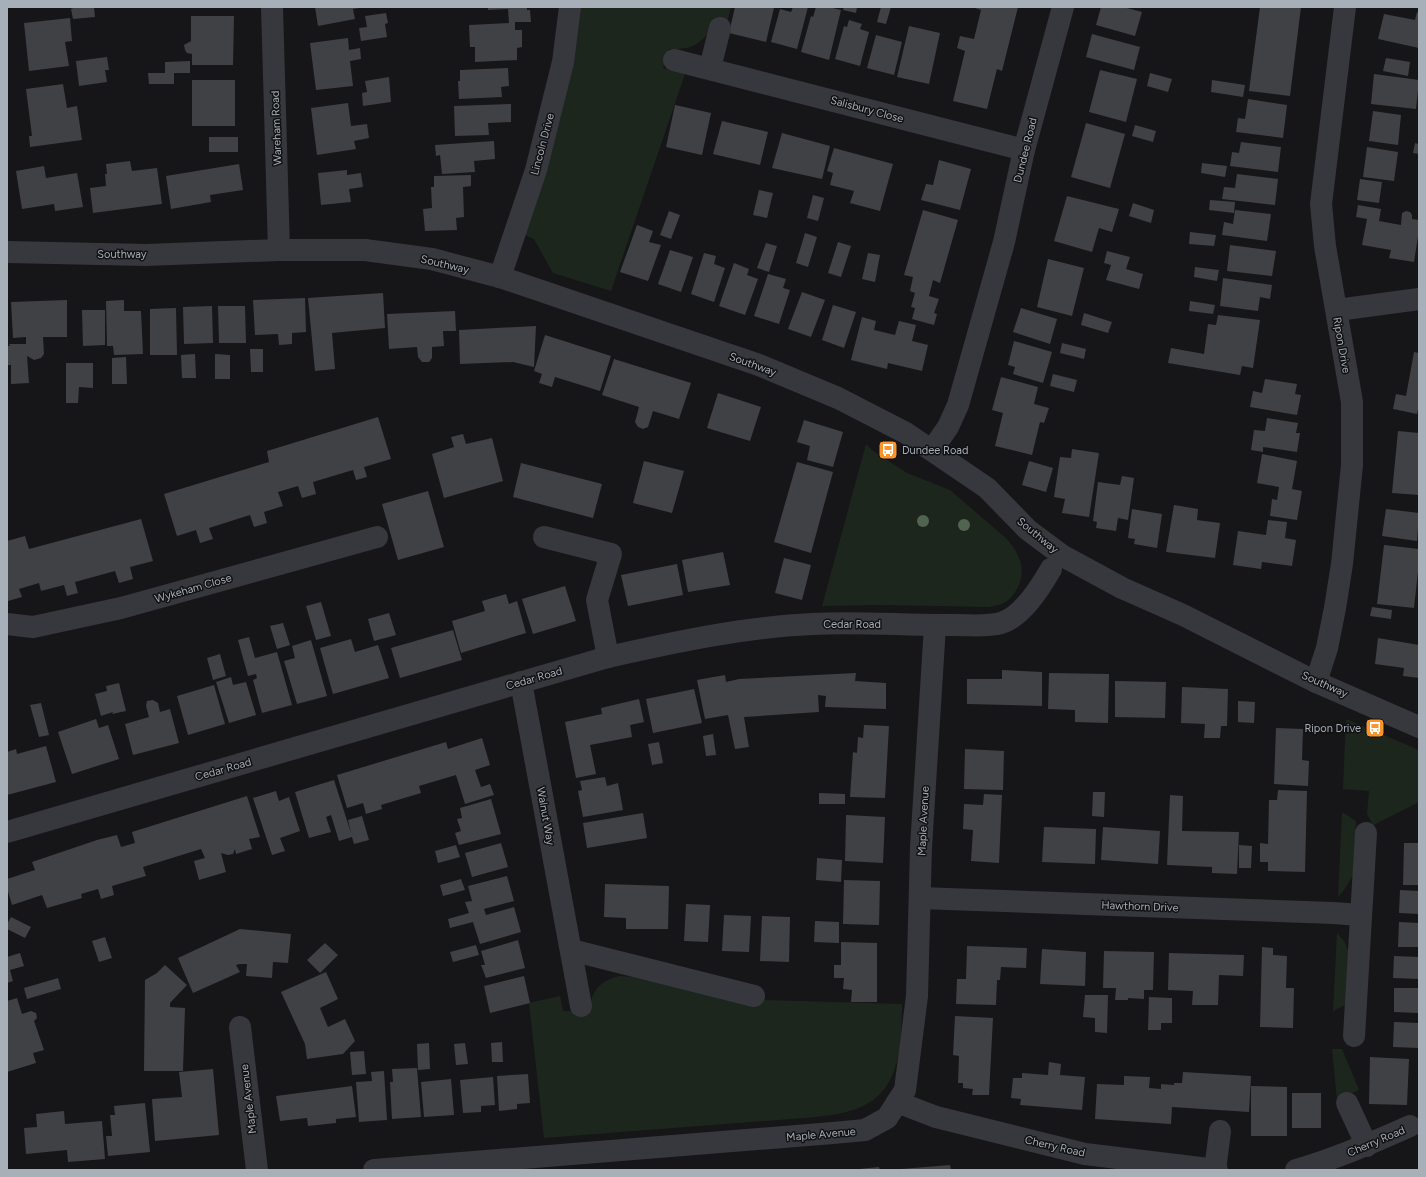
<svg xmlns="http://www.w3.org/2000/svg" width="1426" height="1177" font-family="Figtree,sans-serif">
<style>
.green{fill:#1d261d}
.building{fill:#404145}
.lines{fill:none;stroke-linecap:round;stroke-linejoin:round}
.minor{stroke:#36383d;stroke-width:22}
.tree{fill:#516450}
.labels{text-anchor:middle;stroke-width:3;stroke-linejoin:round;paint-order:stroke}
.street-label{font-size:11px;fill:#a7afb8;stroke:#111113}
.poi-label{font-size:11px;fill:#a7afb8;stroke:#111113;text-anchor:start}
</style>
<rect width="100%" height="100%" fill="#161618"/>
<g class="green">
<path d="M579,7h152l-5,19 -15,3c-11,17 -23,21 -42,20l-6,19 22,6 -74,217 -58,-18 -19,-34 -9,-4z"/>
<path d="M866,444l7,7 34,22 43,17 57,49c14,17 21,33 8,53 -7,11 -14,13 -26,15l-107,-2 -60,1z"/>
<polygon points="1346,719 1419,750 1419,802 1373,825 1367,814 1369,791 1343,789"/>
<polygon points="1342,812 1356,821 1353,875 1344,890 1338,897"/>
<polygon points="1337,933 1344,941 1350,956 1347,1004 1333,1011"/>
<path d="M619,976l14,1 125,30 4,-7 140,4c-1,46 -1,95 -56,108 -10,3 -20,3 -30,5l-272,21 -15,-135 31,-7 3,15h26c3,-20 9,-29 30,-35z"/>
<polygon points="1332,1049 1342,1049 1359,1090 1337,1100"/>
</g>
<g class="building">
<polygon points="73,7 94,7 95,17 73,19 71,9 73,8"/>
<polygon points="315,7 359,7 359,8 353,9 355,19 318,26"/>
<polygon points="488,7 527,7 527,10 530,10 531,22 515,22 515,30 522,30 522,47 517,48 517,60 475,62 475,47 470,47 469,25 509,23 508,9 488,10"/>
<polygon points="735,7 769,7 774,8 766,42 729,33"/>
<polygon points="793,7 808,7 797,49 771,42 780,9 791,12"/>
<polygon points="816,7 829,7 841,10 829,60 801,52 811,16 813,17"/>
<polygon points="844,7 857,7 856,13 843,10"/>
<polygon points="881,7 891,7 886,24 877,22"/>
<polygon points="972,7 1018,7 1002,71 997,69 987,109 953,101 965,51 957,48 960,36 974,39 981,10"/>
<polygon points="1101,7 1123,7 1142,12 1135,36 1096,25"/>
<polygon points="1260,7 1301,7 1290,96 1249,91"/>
<polygon points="1417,12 1419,13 1419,48 1378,39 1384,14 1415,20"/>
<polygon points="386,13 388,23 385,24 387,37 361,41 359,28 367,27 365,16"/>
<polygon points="191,16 234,16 233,65 192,65 192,54 187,53 185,50 184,45 191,41"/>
<polygon points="70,18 72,41 65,42 69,66 29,71 24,23"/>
<polygon points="849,20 862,24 860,29 869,32 860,66 835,59 844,26 847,27"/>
<polygon points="909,26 940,33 929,84 897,77"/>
<polygon points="1092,34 1140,47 1134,70 1086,57"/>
<polygon points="876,35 902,42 894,75 867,68"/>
<polygon points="348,38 349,50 360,48 361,59 350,61 353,86 316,90 310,43"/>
<polygon points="107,57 109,70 105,70 107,82 79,86 76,61"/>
<polygon points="1386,58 1410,62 1408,76 1383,71"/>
<polygon points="190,61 190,73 174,73 174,84 149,84 148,73 165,73 165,62"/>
<polygon points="508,68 509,86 501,87 502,97 459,99 458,81 460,81 460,70"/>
<polygon points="1100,70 1137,79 1126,122 1089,112"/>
<polygon points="1150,73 1172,79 1168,92 1147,86"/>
<polygon points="1374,74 1419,80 1416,109 1371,104"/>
<polygon points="389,77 391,102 363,106 362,93 367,92 365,81"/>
<rect x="192" y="80" width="43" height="46"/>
<polygon points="1212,80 1245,85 1243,97 1211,92"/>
<polygon points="63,84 67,108 77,106 82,140 30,147 29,136 32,136 26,89"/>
<polygon points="1248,99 1287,105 1283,138 1236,132 1238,118 1245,119"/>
<polygon points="348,103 351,126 367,124 369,138 354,141 356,149 317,155 311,108"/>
<polygon points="511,104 511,122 488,123 489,135 455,136 454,106"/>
<polygon points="675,105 711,113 702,155 666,147"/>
<polygon points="1373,111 1401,115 1398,145 1369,141"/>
<polygon points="722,121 768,132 760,165 713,154"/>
<polygon points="1086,123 1125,134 1110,188 1071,177"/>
<polygon points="1135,125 1156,131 1153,142 1132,136"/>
<polygon points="782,133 830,146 822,179 772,168"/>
<rect x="209" y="137" width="29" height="15"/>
<polygon points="494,141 495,159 474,161 475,172 442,174 440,155 436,156 435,145"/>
<polygon points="1241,142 1281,147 1278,172 1230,166 1232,152 1239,153"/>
<polygon points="1415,143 1419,144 1419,154 1413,153"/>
<polygon points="1367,147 1398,152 1394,181 1363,177"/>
<polygon points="834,148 893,164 880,211 850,203 854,191 830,185 833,173 827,171"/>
<polygon points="939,160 971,169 960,210 921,200 926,184 933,185"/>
<polygon points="130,161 132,171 157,168 162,204 93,213 90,188 106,186 105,174 107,174 106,164"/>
<polygon points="1202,163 1227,166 1225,177 1201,173"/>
<polygon points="239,164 243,190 210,195 211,202 171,209 166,176"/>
<polygon points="44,166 46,178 77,173 83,207 55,211 54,204 22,209 16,171"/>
<polygon points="347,170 347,175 361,173 363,187 349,189 351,202 321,205 318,173"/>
<polygon points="1237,174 1278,179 1275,205 1222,199 1224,187 1235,188"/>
<polygon points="471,175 471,186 463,187 464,217 456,218 457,230 425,231 423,209 432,208 431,187 434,187 434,176"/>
<polygon points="1360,179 1382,182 1379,203 1357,200"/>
<polygon points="759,190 773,193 767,218 753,215"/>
<polygon points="813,195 824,198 818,221 807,218"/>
<polygon points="1067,196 1119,209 1112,232 1099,228 1092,252 1054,241"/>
<polygon points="1210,200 1235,202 1234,213 1209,210"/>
<polygon points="1133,203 1154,210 1151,223 1129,216"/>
<polygon points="1358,205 1381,209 1379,221 1401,225 1402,213 1406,211 1410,212 1412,215 1412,219 1419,220 1419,230 1414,262 1389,258 1391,250 1362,245 1367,219 1356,217"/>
<polygon points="923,210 958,220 940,283 933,280 929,296 939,299 934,313 937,314 934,325 912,319 915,308 911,307 915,293 910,291 913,277 904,275"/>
<polygon points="1235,210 1271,214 1267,241 1222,235 1224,222 1233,224"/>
<polygon points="669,211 680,215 671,239 660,235"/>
<polygon points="637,225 653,231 649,242 661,245 648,281 620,272"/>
<polygon points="1190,232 1216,235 1214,246 1189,244"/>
<polygon points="805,233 817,237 808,267 796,263"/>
<polygon points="838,242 851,246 841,277 828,273"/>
<polygon points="766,243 777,246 769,272 757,268"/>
<polygon points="1230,245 1276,251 1272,276 1227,271"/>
<polygon points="670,250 693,257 681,292 658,284"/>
<polygon points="1107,251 1130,257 1126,269 1143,274 1139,289 1106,280 1111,265 1104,263"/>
<polygon points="704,253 716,256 714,264 725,268 714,302 691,294"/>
<polygon points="868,253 880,255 875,282 862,279"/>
<polygon points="1048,259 1084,268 1072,316 1037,307"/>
<polygon points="734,263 749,269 747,275 758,279 745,315 719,306"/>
<polygon points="1195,267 1219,270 1217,281 1194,277"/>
<polygon points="768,274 786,279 783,288 790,290 779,324 754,316"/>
<polygon points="1223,278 1272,285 1270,299 1260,297 1258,311 1220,306"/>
<polygon points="802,292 825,300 811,337 788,329"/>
<polygon points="383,293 385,328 332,333 335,369 315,371 308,298"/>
<polygon points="305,298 306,332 292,333 292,344 279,345 278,334 255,335 253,300"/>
<polygon points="67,300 67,337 43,337 44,354 41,358 34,360 27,356 29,383 11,384 11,365 7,365 7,346 10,346 9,344 26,344 26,337 13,338 11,302"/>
<polygon points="124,300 124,311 141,311 143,354 114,355 113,346 107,346 106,301"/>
<polygon points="1190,301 1215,305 1213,314 1189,311"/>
<polygon points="833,305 856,312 844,348 822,340"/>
<polygon points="212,306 213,343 184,344 183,307"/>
<polygon points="218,306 245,306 246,343 219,343"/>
<polygon points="176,308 177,355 150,355 150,309"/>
<polygon points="1021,308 1057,319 1050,344 1013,332"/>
<polygon points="82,310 105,310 105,345 83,346"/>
<polygon points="455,311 456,331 443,331 444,346 432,347 432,358 429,362 422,362 418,357 417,347 389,349 387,314"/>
<polygon points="1084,313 1112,322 1108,333 1081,325"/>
<polygon points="1218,315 1260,320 1253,368 1242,366 1240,375 1168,363 1171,348 1204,354 1208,324 1216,325"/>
<polygon points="862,317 876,321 874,330 895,335 899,321 916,325 912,341 928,345 922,371 888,363 887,369 851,360"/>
<polygon points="536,326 534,367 513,362 460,364 459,330"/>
<polygon points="545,335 611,356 600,391 555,377 552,387 539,383 542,374 534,371"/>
<polygon points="1014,341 1052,352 1043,383 1013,374 1015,367 1008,365"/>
<polygon points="1062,343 1086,349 1084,359 1060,353"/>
<polygon points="250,349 263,349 263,372 251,372"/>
<polygon points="1414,352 1419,353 1419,405 1417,414 1393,409 1396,394 1406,396"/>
<polygon points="195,354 196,378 182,378 181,355"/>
<polygon points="215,354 230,355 230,379 215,379"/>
<polygon points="126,357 127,384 112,384 112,358"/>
<polygon points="614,359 691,383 679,419 653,411 648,427 643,429 638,427 635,422 639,407 602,395"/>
<polygon points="66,363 93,363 93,388 79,387 78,403 66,403"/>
<polygon points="1053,374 1077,380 1074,392 1050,386"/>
<polygon points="1001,377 1038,387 1034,404 1049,408 1044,423 1040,422 1032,455 995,446 1003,413 992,410"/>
<polygon points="1265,379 1297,384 1295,394 1301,395 1297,415 1250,407 1253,391 1262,393"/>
<polygon points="718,393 761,407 750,441 707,428"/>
<polygon points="378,417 391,459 364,467 367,477 356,480 353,470 313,482 316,494 302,498 298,486 278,492 283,506 264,512 267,523 254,527 250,515 209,528 213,539 200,543 196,530 177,536 164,494 269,462 267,451"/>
<polygon points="1267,418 1298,423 1296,433 1300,433 1297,452 1263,447 1263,452 1251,450 1254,430 1265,431"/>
<polygon points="804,420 843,432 833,467 807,460 810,446 797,442"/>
<polygon points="1398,431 1419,433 1419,495 1392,493"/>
<polygon points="463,434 466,444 492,438 503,481 444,498 432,454 454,447 451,437"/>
<polygon points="1072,449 1099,453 1089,517 1062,513 1065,499 1054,497 1060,457 1071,458"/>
<polygon points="1262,454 1297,461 1292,489 1302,491 1297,520 1270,516 1272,499 1277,500 1279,487 1257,483"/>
<polygon points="644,461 684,471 672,513 633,503"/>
<polygon points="1029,461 1053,468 1046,492 1022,485"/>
<polygon points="797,462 833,472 811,553 774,542"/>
<polygon points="521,463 602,484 593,518 513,497"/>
<polygon points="1122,476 1134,478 1128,520 1118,518 1116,531 1096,528 1097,522 1093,521 1098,482 1120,485"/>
<polygon points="428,491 444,547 398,560 382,504"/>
<polygon points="1174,505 1198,509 1197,520 1220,523 1215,558 1166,552"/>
<polygon points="1132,509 1162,514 1157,548 1134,544 1135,539 1128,538"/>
<polygon points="1386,509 1419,513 1417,541 1382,536"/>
<polygon points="141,519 153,561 130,567 133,579 119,583 115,571 75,582 78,593 67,596 64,585 41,591 39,583 19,589 22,597 8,601 7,541 25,536 29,549"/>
<polygon points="1268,520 1287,522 1285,538 1296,540 1292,566 1262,562 1261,569 1233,565 1238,531 1266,535"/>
<polygon points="1384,545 1419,549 1419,562 1414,608 1377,604"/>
<polygon points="723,552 730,585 688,592 682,560"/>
<polygon points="784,558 811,565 802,600 775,593"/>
<polygon points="677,564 683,595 628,606 621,575"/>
<polygon points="565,586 576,621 533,634 522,599"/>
<polygon points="506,594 509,604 517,601 526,633 461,653 452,621 485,611 482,601"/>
<polygon points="321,602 331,636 316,640 306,606"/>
<polygon points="1372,607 1392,610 1391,619 1370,616"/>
<polygon points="389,613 396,635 374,641 368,619"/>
<polygon points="283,623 290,645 277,649 270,626"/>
<polygon points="453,630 462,660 400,678 391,648"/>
<polygon points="249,637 255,658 277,652 292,705 262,713 253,680 257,678 256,674 248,676 238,640"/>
<polygon points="1378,638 1419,645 1419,678 1403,676 1404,668 1375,664"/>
<polygon points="351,639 355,652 378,645 389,678 333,694 320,648"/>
<polygon points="311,640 327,696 297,704 284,661 295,658 292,646"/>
<polygon points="220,654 226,676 213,680 207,658"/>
<polygon points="1002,670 1042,672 1042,706 967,704 967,679 1002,679"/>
<polygon points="856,673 855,681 886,683 886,709 825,707 826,696 818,695 819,712 744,717 749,747 735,749 728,715 705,719 697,680 725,675 726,682 739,679"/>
<polygon points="1049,673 1109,674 1108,723 1075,722 1075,710 1048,709"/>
<polygon points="231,677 233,685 246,682 256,715 229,723 216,682"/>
<polygon points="1115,681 1166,682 1165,718 1115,717"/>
<polygon points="119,683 126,711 112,714 113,712 101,716 95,694 107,691 106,686"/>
<polygon points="214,685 225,724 188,735 177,696"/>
<polygon points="1182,687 1228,689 1227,726 1221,726 1220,738 1204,738 1205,724 1181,723"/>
<polygon points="694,689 702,723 653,733 646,699"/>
<polygon points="639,699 644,722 630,725 632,737 590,745 596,774 576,778 565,722 602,714 601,708"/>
<polygon points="153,700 158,703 160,712 170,709 179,743 133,755 125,724 149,717 146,706 147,701"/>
<polygon points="1238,701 1255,702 1254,723 1238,722"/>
<polygon points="41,703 49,735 39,737 30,705"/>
<polygon points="96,719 99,728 108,725 119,759 72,774 58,732"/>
<polygon points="864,725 889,726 885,798 850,797 853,752 857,753 858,737 863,738"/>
<polygon points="1276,728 1303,729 1302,760 1309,761 1308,786 1274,784"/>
<polygon points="713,734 716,755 706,756 703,736"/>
<polygon points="482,738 490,765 475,770 481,787 490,784 494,795 465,804 456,775 419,786 421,793 381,805 382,809 366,814 363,803 347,808 337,775 446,742 448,749"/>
<polygon points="659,742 663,763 652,765 648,744"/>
<polygon points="46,746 56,782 7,795 7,759 8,759 7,752 16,749 17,754"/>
<polygon points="965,749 1004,751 1003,790 964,789"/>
<polygon points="605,777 607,786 618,783 623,810 583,817 578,791 582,790 580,781"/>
<polygon points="334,780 351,833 348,820 362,816 369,840 354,844 352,837 339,841 331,815 326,817 331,832 309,838 295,792"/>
<polygon points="1278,790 1307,791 1305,872 1268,871 1268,862 1260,862 1260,843 1268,844 1269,800 1277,800"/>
<polygon points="276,791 279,801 289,797 300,831 280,838 285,851 272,855 253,798"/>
<polygon points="1093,792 1105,792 1104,817 1092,816"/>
<polygon points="819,793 845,794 845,804 819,804"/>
<polygon points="984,794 1002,795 999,863 971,861 973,830 963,829 964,804 983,805"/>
<polygon points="1170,795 1183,796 1182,831 1239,832 1237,874 1212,873 1212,867 1167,865"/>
<polygon points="247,796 260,837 249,839 252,849 236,854 235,849 233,854 228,855 221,853 226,872 199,880 194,861 205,858 201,849 143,867 146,876 112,886 114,895 101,899 98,889 81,894 82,898 47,908 42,895 12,905 7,888 7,879 35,870 32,862 97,840 117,835 121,847 135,843 132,832"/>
<polygon points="491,799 501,834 459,845 455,833 461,831 457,819 462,818 460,808"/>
<polygon points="643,813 647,838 587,848 583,823"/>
<polygon points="846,815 885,817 883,863 845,861"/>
<polygon points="1044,827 1096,829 1095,864 1042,862"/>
<polygon points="1103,827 1160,831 1158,864 1101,860"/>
<polygon points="501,843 508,867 472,877 465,853"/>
<polygon points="1404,843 1419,843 1419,885 1403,885"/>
<polygon points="456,845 460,857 438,863 435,851"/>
<polygon points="1239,845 1252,846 1251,868 1239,868"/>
<polygon points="817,858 842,860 841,882 816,880"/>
<polygon points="507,876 514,901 484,909 486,915 514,907 521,932 480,944 473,922 450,928 448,919 469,913 465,902 472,901 468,886"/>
<polygon points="461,879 465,890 443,896 440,885"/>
<polygon points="844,880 880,881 879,925 843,924"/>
<polygon points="605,884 669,886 668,929 626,929 626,918 604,917"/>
<polygon points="1400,890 1419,891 1419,914 1399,913"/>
<polygon points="686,904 710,905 708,942 684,941"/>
<polygon points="724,915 751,916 749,952 722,951"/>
<polygon points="762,916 790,917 789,962 760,961"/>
<polygon points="11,917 31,927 25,938 7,929 7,924"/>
<polygon points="815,921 839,922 839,943 814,942"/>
<polygon points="1399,922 1419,923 1419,947 1398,947"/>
<polygon points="240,929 291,934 288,963 273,962 272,978 246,976 247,964 240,964 236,965 240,972 193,993 178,958"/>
<polygon points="105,937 112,958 99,962 92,941"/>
<polygon points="518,940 525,968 486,978 481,965 485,965 481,951"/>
<polygon points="841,942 877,943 877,1002 851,1002 852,990 843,989 844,978 834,978 834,965 841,965"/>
<polygon points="325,943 338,955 320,973 307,960"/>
<polygon points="476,945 479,955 453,962 450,952"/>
<polygon points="967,946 1027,948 1026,968 1001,967 1000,980 997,980 996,1005 956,1004 957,979 966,979"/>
<polygon points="1262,947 1273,948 1273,955 1287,956 1286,988 1294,988 1293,1028 1260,1027"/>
<polygon points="1042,949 1086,952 1085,986 1040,984"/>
<polygon points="1104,951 1154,952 1153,990 1144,990 1144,999 1128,998 1128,1000 1115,1000 1116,988 1103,988"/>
<polygon points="20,953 24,966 10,970 13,981 7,983 7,957"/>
<polygon points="1169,953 1244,955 1243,976 1219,975 1218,1005 1192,1005 1193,991 1168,990"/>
<polygon points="1394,956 1419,957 1419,979 1393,978"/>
<polygon points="165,965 187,985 170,1003 170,1007 185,1008 183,1071 144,1071 145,980 157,973"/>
<polygon points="326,972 338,999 320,1008 328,1027 345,1019 355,1041 343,1054 307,1059 305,1044 281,992"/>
<polygon points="524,976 530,1003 490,1013 484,986"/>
<polygon points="58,978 61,989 27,999 24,988"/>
<polygon points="1394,988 1419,988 1419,1013 1394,1012"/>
<polygon points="1085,995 1108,995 1107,1033 1095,1032 1095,1018 1083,1017"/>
<polygon points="1149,997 1172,998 1172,1023 1161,1023 1161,1030 1148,1030"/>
<polygon points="17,998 22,1014 31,1011 36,1013 37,1018 34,1021 44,1050 33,1053 36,1063 7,1072 7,1001"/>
<polygon points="955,1016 993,1018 989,1095 972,1095 973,1089 963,1088 963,1083 958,1083 959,1056 953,1055"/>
<polygon points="1394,1022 1419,1023 1419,1048 1393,1047"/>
<polygon points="502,1042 503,1062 492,1062 491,1043"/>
<polygon points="429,1043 430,1069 418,1070 417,1044"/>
<polygon points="465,1043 468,1064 456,1065 454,1044"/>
<polygon points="364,1051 366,1074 352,1075 350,1052"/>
<polygon points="1370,1057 1409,1059 1407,1105 1369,1104"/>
<polygon points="1049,1062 1061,1064 1060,1075 1085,1077 1082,1110 1020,1105 1021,1099 1011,1098 1013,1078 1022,1078 1022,1073 1048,1075"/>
<polygon points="417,1068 421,1117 392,1119 390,1082 393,1082 392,1069"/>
<polygon points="213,1069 219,1135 155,1141 152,1099 182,1097 179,1072"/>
<polygon points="384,1071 387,1120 359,1122 356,1082 372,1081 371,1072"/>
<polygon points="1183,1072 1251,1076 1249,1112 1172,1107 1171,1124 1095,1119 1097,1084 1124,1085 1124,1076 1150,1077 1149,1088 1161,1089 1161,1084 1174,1085 1174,1083 1182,1083"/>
<polygon points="528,1074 530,1103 517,1104 517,1109 499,1111 497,1076"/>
<polygon points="493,1077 495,1105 481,1106 481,1112 463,1113 460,1080"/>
<polygon points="451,1079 454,1115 424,1117 421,1082"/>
<polygon points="352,1086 356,1117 336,1119 336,1123 308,1126 307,1118 280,1121 276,1096"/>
<polygon points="1251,1086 1287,1087 1287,1136 1251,1136"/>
<rect x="1292" y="1093" width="29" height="35"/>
<polygon points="145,1103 150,1152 108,1156 106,1136 112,1136 110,1115 115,1115 114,1106"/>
<polygon points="64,1111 65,1124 102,1121 105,1159 68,1162 67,1150 26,1154 24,1128 37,1127 36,1114"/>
<polygon points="950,1165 951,1170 901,1170 901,1169"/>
<polygon points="879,1167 880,1170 859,1170 859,1169"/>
</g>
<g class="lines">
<g class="minor">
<polyline points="272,7 279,250"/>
<polyline points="674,60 1024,150"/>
<polyline points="710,68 720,28"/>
<polyline points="7,252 146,255 279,250 365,250 432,259 500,277 759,365 838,398 906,433 987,488 1028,530 1063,556 1122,588 1183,615 1316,682 1419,727"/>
<polyline points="500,277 536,170 563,62 570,7"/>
<polyline points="1337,310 1419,299"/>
<polyline points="932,450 948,427 958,405 1004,242 1024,150 1063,7"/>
<polyline points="544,537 611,554 597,600 608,657"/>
<polyline points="7,624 33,627 121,608 377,537"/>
<polyline points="521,682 581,1006"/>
<polyline points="1316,682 1327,648 1335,608 1342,564 1352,465 1352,402 1325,246 1321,204 1345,7"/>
<path d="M7,832l601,-175c67,-15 136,-30 205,-33 48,-3 95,2 142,1 15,0 31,2 46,-2 21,-6 39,-35 50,-54"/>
<polyline points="920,898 1333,913 1361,915"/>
<polyline points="571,950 754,996"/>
<polyline points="240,1027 257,1170"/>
<polyline points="1354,1036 1366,833"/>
<polyline points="897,1102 936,1117 1085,1154 1217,1170"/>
<polyline points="1347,1103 1367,1146"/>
<polyline points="374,1170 833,1133 865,1130 887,1118 905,1090 917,996 921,847 935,626"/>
<polyline points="1215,1170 1220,1131"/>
<path d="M1296,1170c39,-11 76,-27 114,-44"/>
</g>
</g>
<g class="tree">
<circle cx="923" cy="521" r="6"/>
<circle cx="964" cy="525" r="6"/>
</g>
<defs>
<symbol id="bus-square" viewBox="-11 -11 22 22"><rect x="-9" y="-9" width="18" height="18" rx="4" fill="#f9952c" stroke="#111113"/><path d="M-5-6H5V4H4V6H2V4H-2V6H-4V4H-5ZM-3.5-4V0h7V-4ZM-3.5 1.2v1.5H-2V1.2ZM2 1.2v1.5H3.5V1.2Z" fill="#fff"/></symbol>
</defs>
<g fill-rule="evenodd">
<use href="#bus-square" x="877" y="439" width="22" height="22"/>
<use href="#bus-square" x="1364" y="717" width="22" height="22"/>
</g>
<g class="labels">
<g class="street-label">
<text transform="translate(867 109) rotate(15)" y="4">Salisbury Close</text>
<text transform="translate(276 128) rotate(-92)" y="4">Wareham Road</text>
<text transform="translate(542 144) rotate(-75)" y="4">Lincoln Drive</text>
<text transform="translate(1025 150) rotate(-76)" y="4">Dundee Road</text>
<text x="122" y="258">Southway</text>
<text transform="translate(445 264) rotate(13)" y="4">Southway</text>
<text transform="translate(1342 345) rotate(80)" y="4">Ripon Drive</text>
<text transform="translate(753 364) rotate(20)" y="4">Southway</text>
<text transform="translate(1038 535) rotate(39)" y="4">Southway</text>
<text transform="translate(193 588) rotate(-16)" y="4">Wykeham Close</text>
<text x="852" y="628">Cedar Road</text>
<text transform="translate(534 678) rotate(-16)" y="4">Cedar Road</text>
<text transform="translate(1325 684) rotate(24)" y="4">Southway</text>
<text transform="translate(223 769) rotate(-16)" y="4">Cedar Road</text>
<text transform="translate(546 816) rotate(80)" y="4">Walnut Way</text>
<text transform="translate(923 821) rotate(-87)" y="4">Maple Avenue</text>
<text transform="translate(1140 906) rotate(2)" y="4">Hawthorn Drive</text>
<text transform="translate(248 1099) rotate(-97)" y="4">Maple Avenue</text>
<text transform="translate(821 1134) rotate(-5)" y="4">Maple Avenue</text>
<text transform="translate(1376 1141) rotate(-23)" y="4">Cherry Road</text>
<text transform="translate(1055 1146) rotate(13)" y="4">Cherry Road</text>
</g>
<g class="poi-label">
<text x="902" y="454">Dundee Road</text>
<text x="1361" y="732" text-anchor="end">Ripon Drive</text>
</g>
</g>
<rect width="1426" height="1177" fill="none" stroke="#a7afb8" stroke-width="16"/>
</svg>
